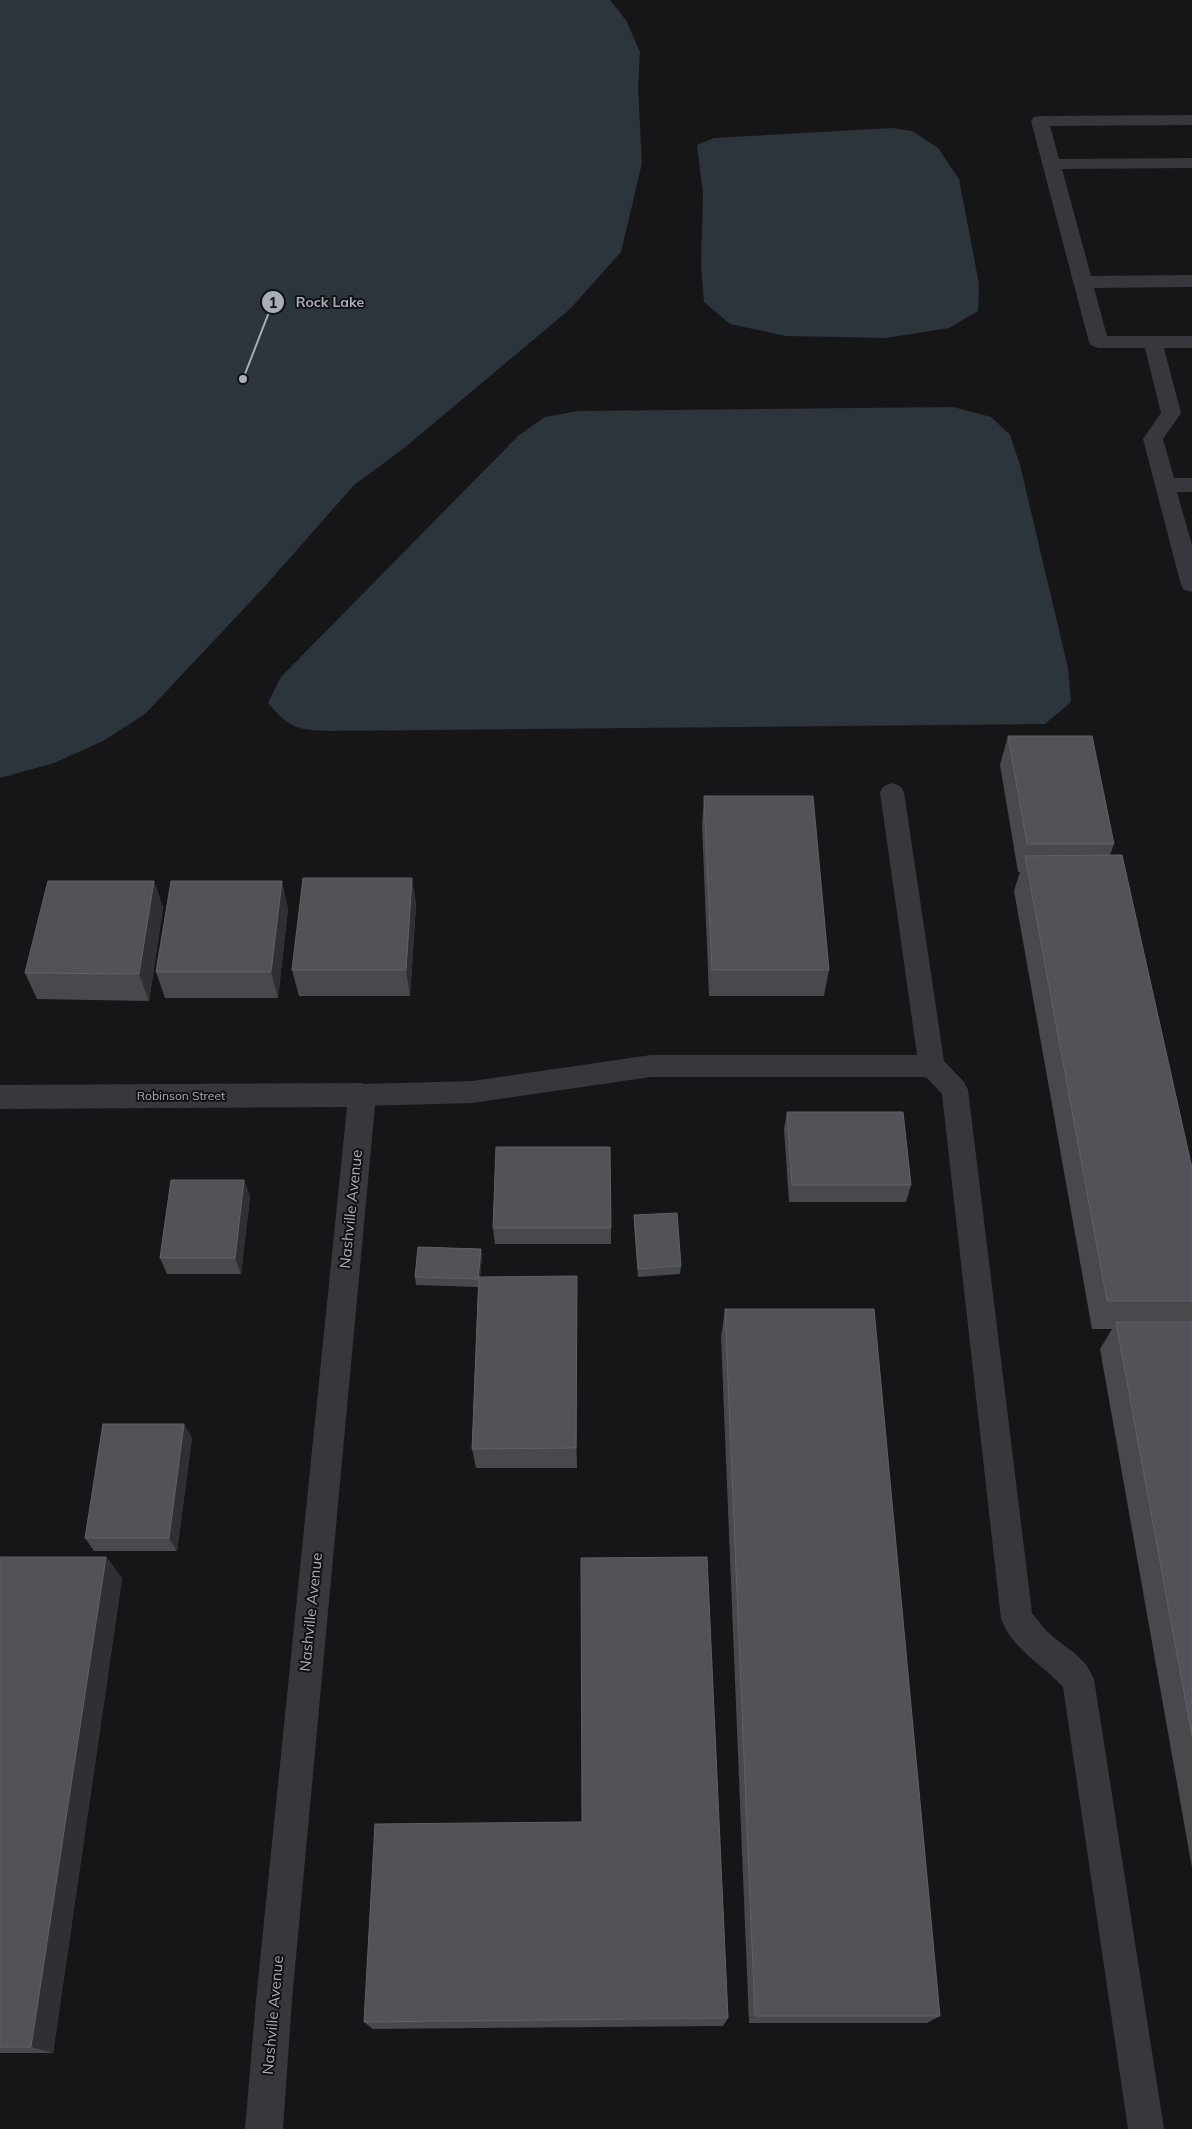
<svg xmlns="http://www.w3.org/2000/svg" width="1192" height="2129" font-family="Mulish,sans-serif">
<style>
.water{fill:#2c353c}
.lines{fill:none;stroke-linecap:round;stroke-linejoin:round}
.service{fill:#37383d;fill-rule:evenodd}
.minor{fill:#37383d;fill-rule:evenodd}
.wall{fill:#47494d}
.shaded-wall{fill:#2f3033}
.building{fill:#525359;stroke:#5f6168}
.labels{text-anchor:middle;stroke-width:4;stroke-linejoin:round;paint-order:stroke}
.street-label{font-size:12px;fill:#a8adb8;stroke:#111113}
.near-street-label{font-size:15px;fill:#a8adb8;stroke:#111113}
.leader{fill:none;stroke:#a8adb8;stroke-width:2}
.callout-dot{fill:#a8adb8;stroke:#111113;stroke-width:2}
.mark-label{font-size:15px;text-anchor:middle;font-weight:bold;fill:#111}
.callout-label{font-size:14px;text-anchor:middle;font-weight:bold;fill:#a8adb8;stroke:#111113;stroke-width:4;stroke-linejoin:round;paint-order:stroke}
</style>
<rect width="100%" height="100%" fill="#161618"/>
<g class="water">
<polygon points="0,0 610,0 626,20 640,52 638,88 642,163 621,252 570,309 403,449 354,485 266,585 145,714 103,741 54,763 0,778"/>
<polygon points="892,128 912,131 938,148 959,179 979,284 978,311 949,328 886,338 786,336 730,324 704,302 701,266 703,194 697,145 714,138"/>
<path d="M953,407l38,10 19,18 10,30 48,203 3,34 -26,22 -715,7c-32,-1 -40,-2 -62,-28l13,-26 238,-242 26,-18 34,-6z"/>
</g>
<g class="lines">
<g class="service">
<polygon points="1192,115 1192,125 1050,126 1059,159 1192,158 1192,168 1062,169 1091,276 1192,275 1192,287 1094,288 1107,336 1192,336 1192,348 1164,348 1181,413 1163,439 1174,478 1192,478 1192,492 1177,492 1192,545 1192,592 1184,590 1181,585 1143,439 1161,413 1145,348 1099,348 1092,346 1089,342 1031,121 1034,117 1040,116"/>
<path d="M892,783l8,3 4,6 40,269 20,21 4,8 64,523c6,7 11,15 18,21 18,16 34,21 44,45l70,450h-36l-65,-442c-22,-24 -49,-36 -62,-68l-59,-525 -16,-17h-275l-179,26 -110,3 -9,-3 -4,-8 4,-8 9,-3 110,-3 179,-26h266l-37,-263 4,-6z"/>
</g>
<polygon class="minor" points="362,1083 372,1087 376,1095 292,2000 283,2129 245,2129 256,2000 347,1107 0,1109 0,1085"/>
</g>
<g class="wall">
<polygon points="1008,736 1114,844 1110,855 1192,1168 1192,1868 1100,1349 1112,1329 1092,1329 1014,891 1020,872 1018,872 1000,765"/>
<polygon points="704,796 829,970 824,996 709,996 702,824"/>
<polygon points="412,878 416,905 410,996 299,996 292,970"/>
<polygon points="154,881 163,908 149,1001 37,999 25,973"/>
<polygon points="288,908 278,998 165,998 156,972"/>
<polygon points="787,1112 911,1185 906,1202 789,1202 784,1129"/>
<polygon points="244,1180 250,1197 241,1274 167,1274 160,1258"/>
<polygon points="634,1215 681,1266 680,1274 638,1277 634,1223"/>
<polygon points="493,1228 611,1228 611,1244 495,1244"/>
<polygon points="482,1257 480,1277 577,1298 577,1468 476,1468 472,1449 478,1287 416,1285 415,1277"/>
<polygon points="725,1309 940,2016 927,2023 749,2023 721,1337"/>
<polygon points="184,1424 192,1438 177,1551 94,1551 85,1538"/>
<polygon points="0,1557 106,1557 122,1578 53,2053 0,2053"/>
<polygon points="582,1822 728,2018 723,2026 373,2029 364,2022"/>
</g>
<g class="shaded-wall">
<polygon points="412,878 416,905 410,996 406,970"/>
<polygon points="154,881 163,908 149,1001 139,974"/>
<polygon points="282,881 288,908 278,998 271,972"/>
<polygon points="244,1180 250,1197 241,1274 235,1258"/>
<polygon points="481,1249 482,1257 479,1287 478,1279"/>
<polygon points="577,1276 577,1468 576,1448"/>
<polygon points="184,1424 192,1438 177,1551 169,1538"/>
<polygon points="106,1557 122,1578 53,2053 31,2047"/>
</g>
<g class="building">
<polygon points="1008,736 1092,736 1114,844 1027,844"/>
<polygon points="704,796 813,796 829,970 712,970"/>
<polygon points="1122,855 1192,1168 1192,1301 1107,1301 1025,856"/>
<polygon points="303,878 412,878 406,970 292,970"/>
<polygon points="48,881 154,881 139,974 25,973"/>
<polygon points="171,881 282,881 271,972 156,972"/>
<polygon points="787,1112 903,1112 911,1185 792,1185"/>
<polygon points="496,1147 610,1147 611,1228 493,1228"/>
<polygon points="171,1180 244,1180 235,1258 160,1258"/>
<polygon points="677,1213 681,1266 638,1269 634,1215"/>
<polygon points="418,1247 481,1249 478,1279 415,1277"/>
<polygon points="577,1276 576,1448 472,1449 479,1277"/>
<polygon points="725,1309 874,1309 940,2016 755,2016"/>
<polygon points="1116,1322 1192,1322 1192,1736"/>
<polygon points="103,1424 184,1424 169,1538 85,1538"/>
<polygon points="0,1557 106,1557 31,2047 0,2047"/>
<polygon points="707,1557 728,2018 364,2022 375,1824 582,1822 581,1558"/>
</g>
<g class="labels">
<g class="street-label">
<text x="181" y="1100">Robinson Street</text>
</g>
<g class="near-street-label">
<text transform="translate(351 1209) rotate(-84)" y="5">Nashville Avenue</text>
<text transform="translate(311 1612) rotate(-84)" y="5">Nashville Avenue</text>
<text transform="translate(273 2015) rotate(-85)" y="5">Nashville Avenue</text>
</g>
</g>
<path class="leader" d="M243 379L273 302"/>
<g class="callout-dot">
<circle cx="243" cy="379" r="5"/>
<circle cx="273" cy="302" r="12"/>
</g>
<g class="mark-label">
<text x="273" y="308">1</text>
</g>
<g class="callout-label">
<text x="330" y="307">Rock Lake</text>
</g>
</svg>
